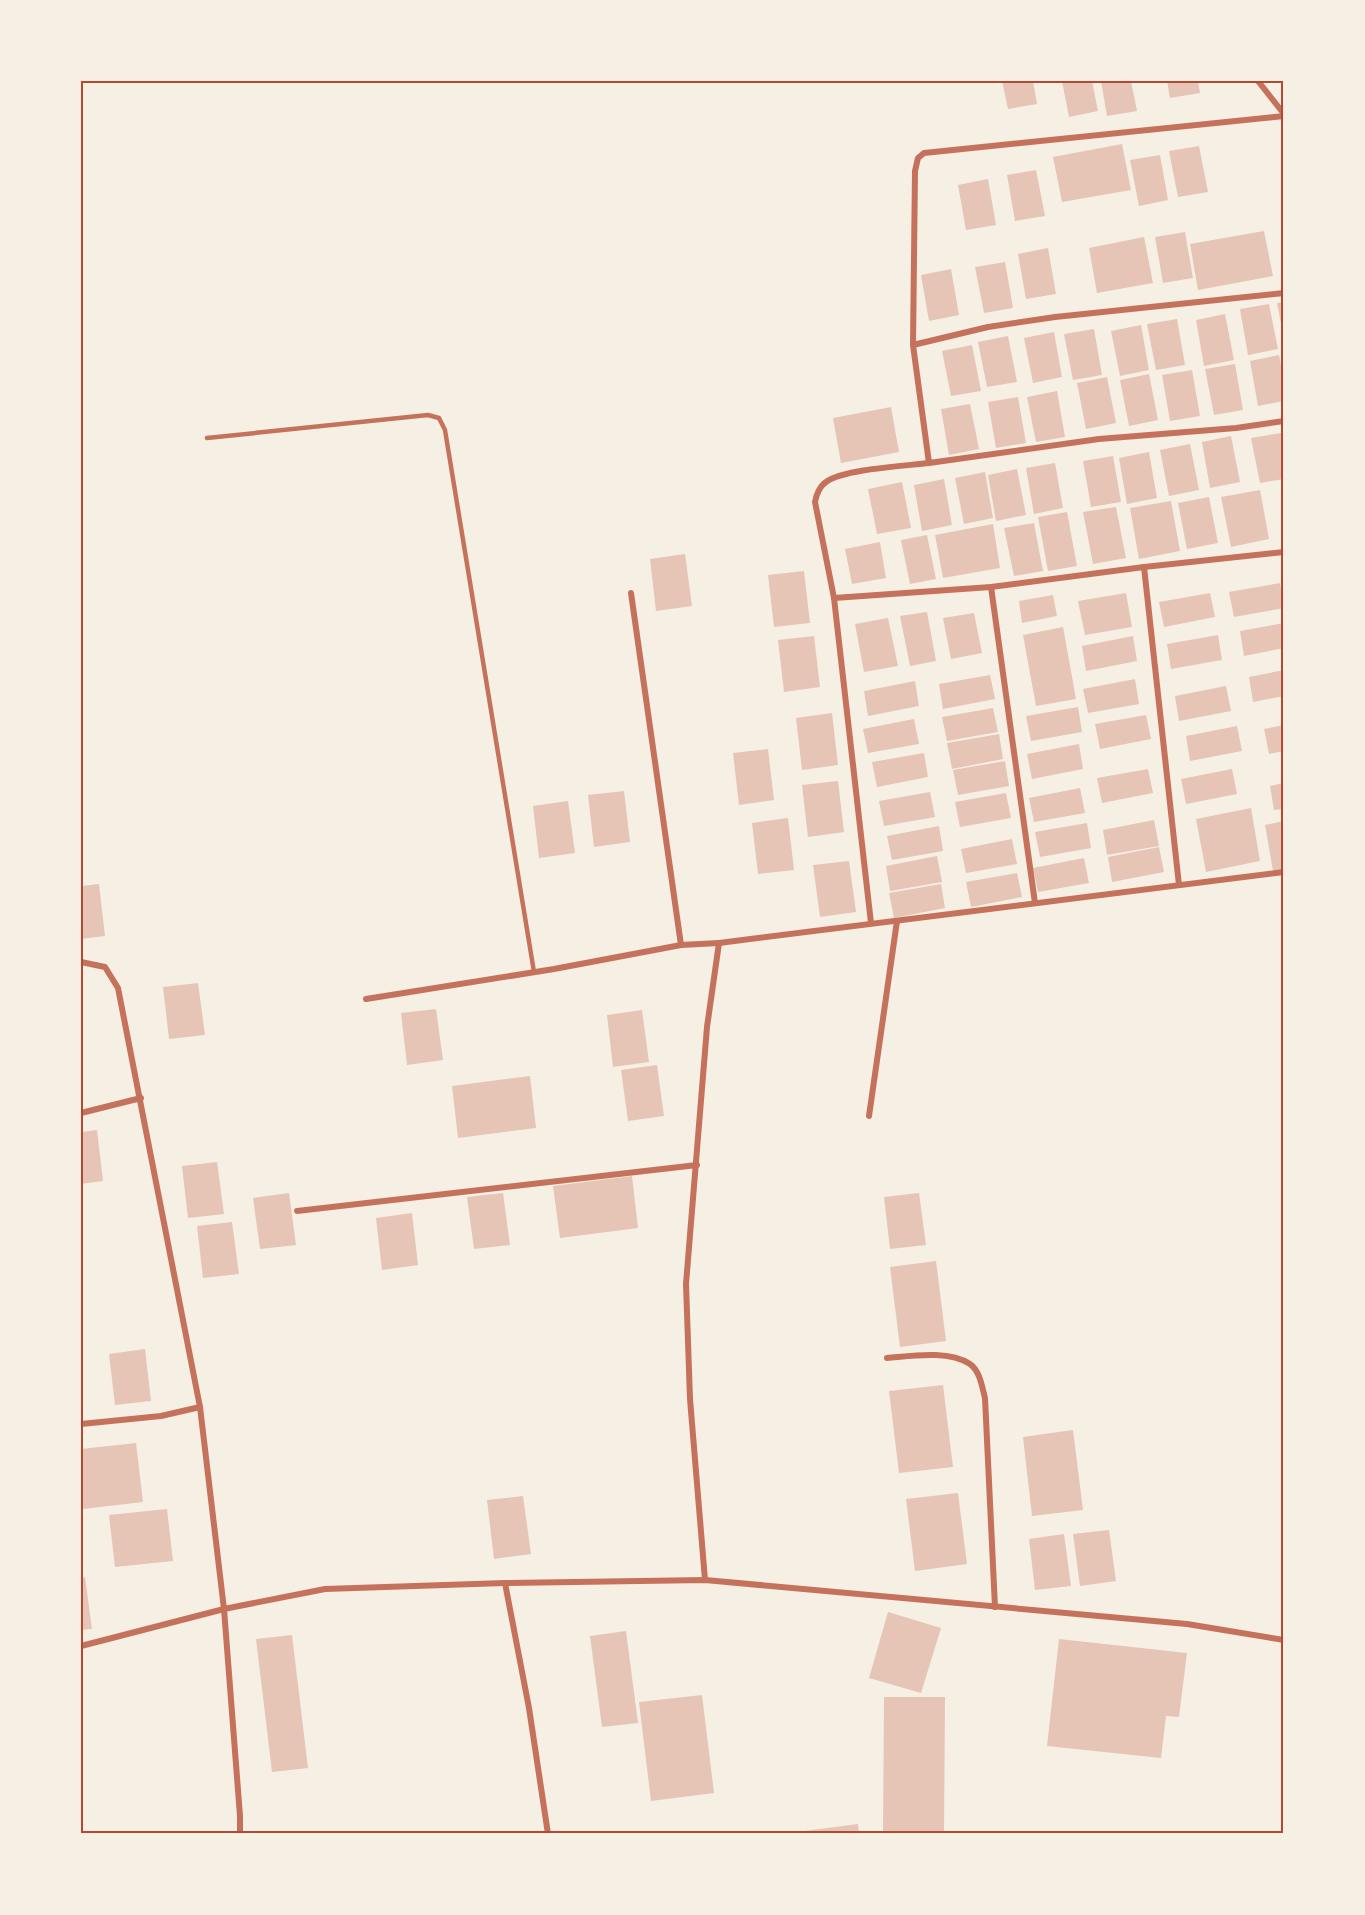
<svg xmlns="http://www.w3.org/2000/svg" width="1365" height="1915" font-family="'Zilla Slab',serif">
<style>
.building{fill:#e6c5b7}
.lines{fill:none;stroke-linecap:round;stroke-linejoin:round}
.service{stroke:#c5725c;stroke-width:4.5}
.minor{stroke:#c5725c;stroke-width:6}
.neatline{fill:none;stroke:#b5482f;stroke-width:2}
</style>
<rect width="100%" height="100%" fill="#f6efe4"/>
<g class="building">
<polygon points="1002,81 1033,81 1037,104 1008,109"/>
<polygon points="1062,81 1092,81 1098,111 1069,117"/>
<polygon points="1101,81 1131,81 1137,111 1107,116"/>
<polygon points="1167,81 1198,81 1200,93 1170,98"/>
<polygon points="1122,144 1131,190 1062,202 1053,157"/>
<polygon points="1199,146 1208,192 1178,197 1169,151"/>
<polygon points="1160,155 1168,200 1139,206 1130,160"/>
<polygon points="1036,170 1045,216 1015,221 1007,175"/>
<polygon points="988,179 996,225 966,230 958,185"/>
<polygon points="1264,231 1273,276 1198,290 1190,244"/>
<polygon points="1185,232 1193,278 1163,283 1155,237"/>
<polygon points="1144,237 1153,283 1097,293 1089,248"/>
<polygon points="1048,248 1056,294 1026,299 1018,254"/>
<polygon points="1005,262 1013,308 984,313 975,267"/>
<polygon points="951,269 959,315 929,321 921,275"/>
<polygon points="1284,302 1284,334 1283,334 1277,303"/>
<polygon points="1269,304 1278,349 1248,355 1240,309"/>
<polygon points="1225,314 1234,360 1204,366 1196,320"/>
<polygon points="1177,319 1185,365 1156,370 1147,324"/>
<polygon points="1141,325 1149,370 1120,376 1111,331"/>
<polygon points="1094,329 1102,375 1073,380 1064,334"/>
<polygon points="1054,332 1062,377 1033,383 1024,338"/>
<polygon points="1008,336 1017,382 987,387 978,342"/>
<polygon points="972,345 981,391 951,396 942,351"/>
<polygon points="1279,355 1284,382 1284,401 1258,406 1250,361"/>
<polygon points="1235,364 1243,410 1214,415 1205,369"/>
<polygon points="1192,370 1200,416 1170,421 1162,375"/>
<polygon points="1149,374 1158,420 1129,426 1120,380"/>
<polygon points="1107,377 1116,423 1086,429 1077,383"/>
<polygon points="1057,391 1065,437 1036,442 1027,397"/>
<polygon points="1018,397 1026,443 996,448 988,402"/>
<polygon points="970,404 979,449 949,455 941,409"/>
<polygon points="891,407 899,452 841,463 833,418"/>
<polygon points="1281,433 1284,447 1284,479 1260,483 1251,438"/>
<polygon points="1231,436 1240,482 1210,488 1202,442"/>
<polygon points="1190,444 1199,490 1169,496 1160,450"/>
<polygon points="1149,452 1157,498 1127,504 1119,458"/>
<polygon points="1113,456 1121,502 1091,507 1083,461"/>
<polygon points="1055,463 1063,508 1034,514 1026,468"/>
<polygon points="1017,469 1026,515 996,521 988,475"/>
<polygon points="985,472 993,518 964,524 955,478"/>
<polygon points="944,479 952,525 922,531 914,485"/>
<polygon points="902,482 911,528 877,534 868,489"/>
<polygon points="1260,490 1269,539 1231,547 1221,497"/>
<polygon points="1209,497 1218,543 1187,549 1178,503"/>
<polygon points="1171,501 1180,551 1139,559 1130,508"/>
<polygon points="1116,507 1126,558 1093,564 1083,512"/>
<polygon points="1067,512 1077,566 1048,571 1038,517"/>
<polygon points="1034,523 1043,571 1014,576 1004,528"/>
<polygon points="993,524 1000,568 943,578 935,535"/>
<polygon points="927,535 936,579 910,584 901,540"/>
<polygon points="880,542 886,578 852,584 845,549"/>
<polygon points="685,554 692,606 656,611 650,559"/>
<polygon points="804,571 810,623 774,627 768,575"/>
<polygon points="1280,583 1284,608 1234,617 1229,592"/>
<polygon points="1126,593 1132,627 1085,635 1078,601"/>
<polygon points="1210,593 1215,617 1164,627 1159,602"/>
<polygon points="1053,595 1057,616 1022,623 1019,601"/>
<polygon points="927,612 936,661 910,666 900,616"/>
<polygon points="974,613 982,653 951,659 943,618"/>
<polygon points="888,618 898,666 864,672 855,624"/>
<polygon points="1284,623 1284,648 1244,656 1240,631"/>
<polygon points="1063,627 1076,699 1036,706 1023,635"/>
<polygon points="1218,635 1222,660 1171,669 1167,644"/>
<polygon points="814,636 820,687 784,692 778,640"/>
<polygon points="1133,636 1137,661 1086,671 1082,646"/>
<polygon points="1284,670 1284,696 1253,702 1249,677"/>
<polygon points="990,675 995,699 943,709 939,684"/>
<polygon points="1135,679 1139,704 1088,713 1083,689"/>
<polygon points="915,681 919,706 868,716 864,691"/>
<polygon points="1226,686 1231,711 1179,721 1175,696"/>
<polygon points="1078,707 1082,732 1031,741 1026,716"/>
<polygon points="993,708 998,732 947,741 942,717"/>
<polygon points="832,713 838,765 802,770 796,718"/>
<polygon points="1146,715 1151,739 1100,749 1095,724"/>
<polygon points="914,719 919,744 868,753 863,729"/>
<polygon points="1284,725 1284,751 1269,754 1264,729"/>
<polygon points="1237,726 1242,751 1190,761 1186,736"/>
<polygon points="999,734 1003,759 952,769 947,743"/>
<polygon points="1079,744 1083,769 1032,779 1027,754"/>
<polygon points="768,749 774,800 739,805 733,753"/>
<polygon points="924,753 928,777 877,787 872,762"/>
<polygon points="1005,761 1009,786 958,795 953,770"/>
<polygon points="1148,769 1153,793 1102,803 1097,778"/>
<polygon points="1232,769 1237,794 1186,804 1181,779"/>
<polygon points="838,781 844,832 808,837 802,785"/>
<polygon points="1284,783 1284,809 1274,810 1270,786"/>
<polygon points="1080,788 1085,813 1034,822 1029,798"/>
<polygon points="624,791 630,842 594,847 588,795"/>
<polygon points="930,792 935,817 884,826 879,801"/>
<polygon points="1006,793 1011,818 960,827 955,802"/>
<polygon points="568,801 575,853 539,858 533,806"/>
<polygon points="1251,808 1260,861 1206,872 1196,819"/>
<polygon points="788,818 794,870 758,874 752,823"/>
<polygon points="1154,820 1159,846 1107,855 1103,830"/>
<polygon points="1284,821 1284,869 1273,871 1265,825"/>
<polygon points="1087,823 1091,848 1040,857 1035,832"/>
<polygon points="939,826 943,851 892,860 887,836"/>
<polygon points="1012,839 1017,864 966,873 961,849"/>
<polygon points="1159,847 1164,872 1112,882 1108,857"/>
<polygon points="937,856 942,882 890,891 886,866"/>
<polygon points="1084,858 1089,883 1038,892 1033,868"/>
<polygon points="849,861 856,912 820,917 813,865"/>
<polygon points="1017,873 1022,897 971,907 966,882"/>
<polygon points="99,884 105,936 81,939 81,886"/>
<polygon points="941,884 945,908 894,918 889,893"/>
<polygon points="198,983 205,1035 169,1039 163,987"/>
<polygon points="436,1009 443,1060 407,1065 401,1013"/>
<polygon points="642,1010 649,1062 613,1067 607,1015"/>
<polygon points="657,1065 664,1116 628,1121 621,1070"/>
<polygon points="530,1076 536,1128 458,1138 452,1086"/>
<polygon points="97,1130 103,1181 81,1184 81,1132"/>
<polygon points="217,1162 224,1214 188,1218 182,1166"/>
<polygon points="632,1176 638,1228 560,1238 553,1186"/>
<polygon points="289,1193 296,1245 260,1249 253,1198"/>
<polygon points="503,1193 510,1245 474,1249 467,1197"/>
<polygon points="919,1193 926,1245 890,1249 884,1197"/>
<polygon points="412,1213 418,1265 382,1270 376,1218"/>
<polygon points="232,1222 239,1274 203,1278 197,1226"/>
<polygon points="936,1261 946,1341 900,1347 890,1267"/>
<polygon points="145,1349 151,1401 115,1405 109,1354"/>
<polygon points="943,1385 953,1467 899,1473 889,1391"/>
<polygon points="1073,1430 1083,1510 1032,1516 1023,1437"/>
<polygon points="136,1443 143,1502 83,1509 81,1449"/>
<polygon points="958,1493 967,1564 915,1571 906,1499"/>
<polygon points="523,1496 531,1554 494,1559 487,1500"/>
<polygon points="167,1509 173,1561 115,1567 109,1515"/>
<polygon points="1109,1530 1116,1581 1080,1586 1073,1534"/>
<polygon points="1064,1534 1071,1586 1035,1590 1029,1539"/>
<polygon points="85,1577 92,1629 81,1630 81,1578"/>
<polygon points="888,1612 941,1628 921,1693 869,1678"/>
<polygon points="626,1631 638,1723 602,1727 590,1636"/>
<polygon points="292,1635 308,1768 272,1772 256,1639"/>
<polygon points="1059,1639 1187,1653 1179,1717 1166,1716 1161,1758 1047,1746"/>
<polygon points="702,1695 714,1793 651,1801 639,1702"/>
<polygon points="884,1697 945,1697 944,1834 883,1834"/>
<polygon points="858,1824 859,1834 789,1834 789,1833"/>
</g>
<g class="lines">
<polyline class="service" points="207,438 428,415 439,418 445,430 534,972"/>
<g class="minor">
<polyline points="1258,81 1284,114"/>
<polyline points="1284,116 924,153 918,158 915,171 913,345 929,463 1099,439 1236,428 1284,421"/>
<polyline points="913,345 988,327 1055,317 1284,293"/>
<polyline points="1144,567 1179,885"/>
<polyline points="991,587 1035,903"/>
<polyline points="631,593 681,945"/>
<polyline points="834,598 991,587 1144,567 1284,552"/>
<path d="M871,923l-37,-325 -19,-96c1,-7 5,-16 11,-20 18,-13 79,-16 103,-19"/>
<polyline points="81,962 105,967 118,988 200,1407 224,1609 240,1816 240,1834"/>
<polyline points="366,999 554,969 681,945 719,943"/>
<polyline points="81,1113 141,1098"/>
<polyline points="869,1116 897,921"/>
<polyline points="297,1211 697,1165"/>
<path d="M887,1358c25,-2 61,-8 83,6 10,7 12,23 15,34l10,209"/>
<polyline points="81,1424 161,1416 200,1407"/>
<polyline points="705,1580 690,1399 686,1284 707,1027 719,943 1284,872"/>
<polyline points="505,1583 529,1708 548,1834"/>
<polyline points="81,1646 224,1609 325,1589 505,1583 705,1580 1187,1624 1284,1640"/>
</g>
</g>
<rect width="1365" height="1915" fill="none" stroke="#f6efe4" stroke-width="165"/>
<rect x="82" y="82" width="1200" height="1750" class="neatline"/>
</svg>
